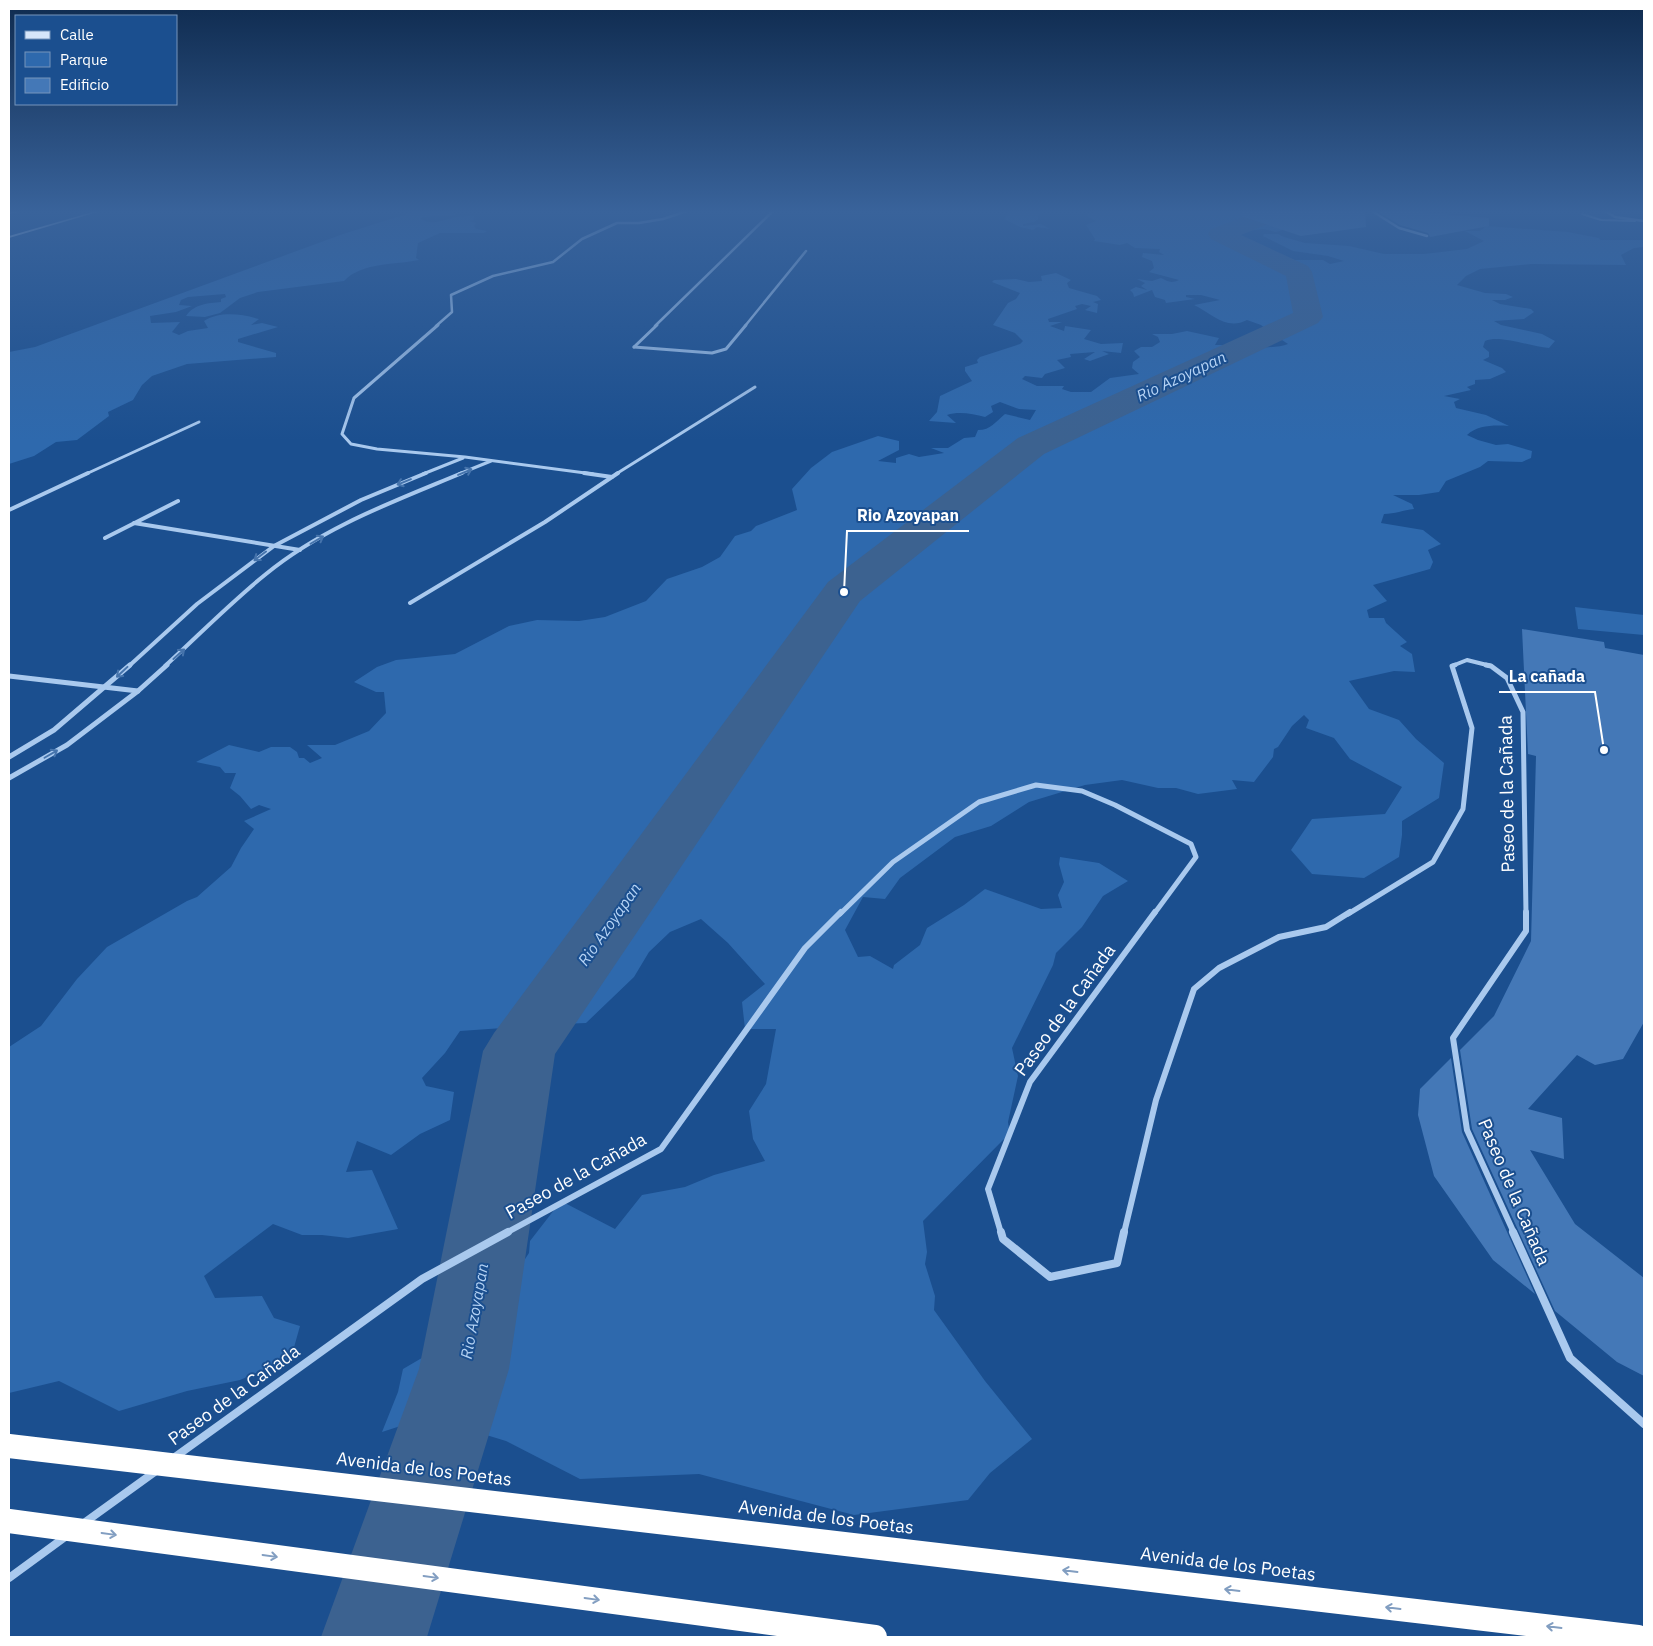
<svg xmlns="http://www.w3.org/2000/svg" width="1653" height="1646" font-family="'IBM Plex Sans',sans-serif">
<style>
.green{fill:#2e69ad}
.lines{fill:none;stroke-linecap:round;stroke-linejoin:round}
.river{fill:#3c6290;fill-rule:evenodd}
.building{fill:#4478b7}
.lane{stroke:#a9c9ee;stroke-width:2}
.street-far5{stroke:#a9c9ee;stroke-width:2.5}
.street-far4{stroke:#a9c9ee;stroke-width:3}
.street-far3{stroke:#a9c9ee;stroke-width:4}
.street-far2{stroke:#a9c9ee;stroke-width:5}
.street-far1{stroke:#a9c9ee;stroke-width:6}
.street{stroke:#a9c9ee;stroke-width:8}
.secondary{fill:#d6e6fa;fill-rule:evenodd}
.highway-bridge{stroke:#fff;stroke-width:24}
.oneway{stroke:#4674ac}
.oneway2{stroke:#829ec1}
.labels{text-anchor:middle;stroke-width:4;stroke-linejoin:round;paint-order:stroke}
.water-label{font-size:16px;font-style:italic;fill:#b5d3f5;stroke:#1b4f8f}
.near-street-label{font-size:18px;fill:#fff;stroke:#1b4f8f}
.leader{fill:none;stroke:#fff;stroke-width:2}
.callout-dot{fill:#fff;stroke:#1b4f8f;stroke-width:2}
.callout-label{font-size:16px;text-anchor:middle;font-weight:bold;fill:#fff;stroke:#1b4f8f;stroke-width:4;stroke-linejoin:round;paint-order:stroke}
</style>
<rect width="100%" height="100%" fill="#1b4f8f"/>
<g class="green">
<path d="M416,211h45l-8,1 3,3c-11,2 -24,0 -36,3 10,8 21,3 32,0 7,-2 15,-2 22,-2v4l-5,1 7,2 -2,3 2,3 11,2 -3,2h-44l-22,10 -2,15 3,2c-24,5 -57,2 -75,21l-86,11 -18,6 -20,15 -15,4 -19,-1c8,-12 22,-13 35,-14v-3l5,-2 -1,-3 -37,3 -7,3 -2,5 13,1 -16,6 -26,4 1,7 29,-1 -8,10 7,3 9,-4 20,-3 -4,-7c16,-10 37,-7 55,-2l-8,6 11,-2 16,4 -40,12v3l38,11v4l-89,7 -35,12 -10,9 -9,15 -25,12 1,4 -32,24 -21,2 -22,14 -25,8v-112l26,-5 308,-113z"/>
<polygon points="1011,211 1045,211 1038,215 1038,219 1034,222 1023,224 1023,226 1041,224 1050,229 1037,227 1033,230 1020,227 1004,219"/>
<path d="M1100,211h227l4,3 -55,18 -13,-3 -17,2 -12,7 8,3 -15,-1 14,5 10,-1 44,16h28l7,4 14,-3 -16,-5 -35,-5 -30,-15 1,-2h14l6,3 21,6 44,3 35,8h40l43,-5 17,-8 -19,-10h15l6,-5 82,6 31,6 1,2h44v7l-10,1 -13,7 5,10 -95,-1 -51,5 -14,7 -9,9 28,8 21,1 7,3 -8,3h-13l8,4 31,5 3,3 -10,7 -30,2 7,4 41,9 13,7 -6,7c-18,-1 -49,-14 -64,-7l-2,6 6,5v5l-6,3 19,8 4,4 -16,7 -15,1v4l-8,3 4,3 -27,6 16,3 -6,3 2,6 30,7 23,11c-15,-1 -31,-1 -42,9l11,5 18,5 12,-1 24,7 -1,7 -9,4 -34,-1 -8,6 -34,14 -7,11 -20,3h-26l19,9 2,5c-11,1 -19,5 -30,5l-3,9 42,7 18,14 -13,6 5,12 -3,7 -57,16 14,16 -20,9 2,8h15l2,5 21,19 -7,4 12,8 3,18 -21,-1 -45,10 20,28 30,11 17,19 28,24 -5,35 -37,23v14l-3,22 -35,21 -52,-4 -21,-24 21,-31 73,-5 17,-27 -52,-28 -16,-21 -28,-10 3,-8 -5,-5 -12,11 -14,21 -4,2 -1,8 -19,25 -22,-2 5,9 -39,5 -22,-6h-18l-36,-8 -37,5 -56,17 -38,24 -36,11 -55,41 -15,21 -22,-2 -18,33 13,27 12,-1 23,13 1,-4 26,-20 7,-17 37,-23 21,-16 56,20 21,-1 -4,-13 6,-13 -5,-18 1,-7 39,6 29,18 -25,15 -21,31 -26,26 -3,12 -41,83 6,28 -10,46 2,13 -7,5 -80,81 4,31 -2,12 10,32 -1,14 51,71 47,58 -42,34 -22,27 -114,15 -155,-41 -119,5 -74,-38 -23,-7 -11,-18 -15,25 -35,-22 -40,13 16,-40 5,-23 41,-24 -3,-23 6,-25 57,-6 25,-38 1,-12 31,-40 54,28 27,-34 43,-8 29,-12 51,-14 -12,-22 -4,-28 17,-27 10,-55h-31l-3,-27 23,-18 -37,-41 -27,-24 -31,13 -21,20 -15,25 -48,46 -26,1 -30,-3 -27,7 -43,3 -15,22 -23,25 4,8 28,6 -4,28 -30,14 -29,21 -34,-14 -11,31 26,-2 26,59 -50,9 -26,-3h-20l-29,-11 -69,52 11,22 47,-2 12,22 26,8 -9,32 -51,22 -53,11 -68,20 -60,-30 -50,12v-346l32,-21 36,-47 30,-32 80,-46 10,-4 34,-30 10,-19 13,-19 -10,-8 27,-12 -12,-4 -8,4 -11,-13 -10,-8 6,-15h-11l-5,-6 -24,-5 33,-17 30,7 12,-5h19l7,5 2,6h5l6,5 12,-5 -15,-13h28l34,-14 17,-18 -2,-21h-8l-22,-10 23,-15 19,-7 59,-6 54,-28 28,-6 42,1 26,-4 41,-16 21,-22 35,-12 18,-10 15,-21 16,-5 5,-5 41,-16 -5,-21 19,-21 21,-16 46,-16 21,5v9l-21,11 18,2v-5l13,-4 10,3 25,-4 -13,-5h17l16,-10 11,-1 3,-7c13,0 17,-8 27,-16l25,6 6,-10 -17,-1 -19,-7 -9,4 2,6 -8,5c-12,-3 -26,-6 -38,-2l9,8 -27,-2 8,-9 3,-16 32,-15 -7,-10v-4l13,-4 -1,-3 3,-3 40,-13 3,-3 -8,-8 -22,-8 15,-22 8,-4 4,-6 -28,-11 2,-2 22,-1 13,3 13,-1 -1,-5 15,-3 15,7 -4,3 2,5 28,8 4,4 -8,2 5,2 -1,9 -12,-3 6,-4 -9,-2 -7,2 2,3 -29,10 1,3h13l-12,4 14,5 1,-5 26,4 -7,9 17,5 22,-1 -2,10 -19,-2 7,3 -19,7 -6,-2 11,-7 -25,2 1,3 -14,3 8,8 -20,6 -3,4 -17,-2 -3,3 15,7h27l-2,3 9,3h20l19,-14 29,-4 -7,-6 1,-6 7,-5 -6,-6 7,-4h11l8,-5 -2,-5 -6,-3h20l15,-3 32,7 -4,7c19,0 56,6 73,-1l-12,-8 -17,-1 -2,-3 9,-3 -5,-4 -14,-5c-21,11 -36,-7 -53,-15l26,-5 -19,-5h-15v2l9,2 -29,4 -1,-3 -10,-3 -3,-7 -18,7 -1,-4 -3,-3 6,-3 11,3 -6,-4 4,-3 -8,-4 15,2 9,-3c7,3 9,6 18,2l-30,-8 5,-4 -2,-7 -10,-4 1,-4 21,2 -5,-3 1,-3 -25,-1 -8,-5 -7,2 -26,-4 1,-2 -9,-14 10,-4 -11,-6z"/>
<polygon points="1575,607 1644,615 1644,635 1578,629"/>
</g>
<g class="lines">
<polygon class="river" points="1260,211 1290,212 1286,217 1241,235 1308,266 1312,272 1323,317 1318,323 1044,454 860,601 555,1054 509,1369 427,1637 321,1637 419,1369 483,1051 494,1033 828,582 1018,438 1293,313 1286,276 1211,239 1208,234 1211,229"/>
</g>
<g class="building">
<polygon points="1242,211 1365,211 1366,227 1301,236 1241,216"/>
<polygon points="1377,211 1408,211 1489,218 1489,226 1430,237 1428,233 1400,225"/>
<polygon points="1522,629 1604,642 1605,648 1644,655 1644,1022 1623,1059 1595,1065 1577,1055 1528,1109 1562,1118 1564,1159 1530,1150 1575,1224 1644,1278 1644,1376 1617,1362 1555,1311 1472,1129 1460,1050 1494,1016 1531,941 1536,756 1528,754"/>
<polygon points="1451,1058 1462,1132 1535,1294 1493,1260 1434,1176 1418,1115 1420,1089"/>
</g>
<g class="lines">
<polyline class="lane" points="1583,211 1582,214 1601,220 1635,221"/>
<g class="street-far5">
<polyline points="1372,211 1399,228 1427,236"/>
<polyline points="1605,211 1615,217 1644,221"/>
<polyline points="9,213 17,211"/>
<polyline points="436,326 452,312 451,295 493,276 553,262 582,239 617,223 639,223 663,219 687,211"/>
<polyline points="655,326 773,211"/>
<polyline points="745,326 806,251"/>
</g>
<g class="street-far4">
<polyline points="438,325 354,398 342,434 351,444 377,449 465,457 593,474"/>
<polyline points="634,347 712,353 726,349 746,325"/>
<polyline points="634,347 657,325"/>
<polyline points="86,474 199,422"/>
<polyline points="423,474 463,458"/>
<polyline points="459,474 491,461"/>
<polyline points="616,474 755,387"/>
</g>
<g class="street-far3">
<polyline points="584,473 612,477"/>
<polyline points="9,510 88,473"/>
<polyline points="134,523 300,550"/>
<polyline points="105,538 178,501"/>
<polyline points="410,603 545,522 618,473"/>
<polyline points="129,666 197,604 274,546 361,500 426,473"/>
<path d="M165,666c34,-31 66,-64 101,-92 57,-47 129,-73 196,-101"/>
<polyline points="1452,666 1467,660 1491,666"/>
</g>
<g class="street-far2">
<polyline points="1486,665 1491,666 1507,678 1523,712 1526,914"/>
<polyline points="9,676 138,691"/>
<polyline points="9,757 54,730 130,665"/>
<polyline points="9,778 67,745 138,691 167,665"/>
<polyline points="840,914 893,862 979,802 1036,785 1082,791 1115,805 1191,844 1196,857 1154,914"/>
<polyline points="1348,914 1433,862 1463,809 1472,728 1452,666 1455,665"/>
</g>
<g class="street-far1">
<polyline points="506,1233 661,1149 805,948 841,912"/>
<polyline points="1001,1233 988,1189 1030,1082 1155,912"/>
<polyline points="1124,1233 1156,1100 1194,989 1219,968 1279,937 1326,927 1350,912"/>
<polyline points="1514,1233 1467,1130 1453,1038 1526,931 1526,912"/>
</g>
<g class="street">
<polyline points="1001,1232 1003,1239 1050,1277 1117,1263 1124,1232"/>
<polyline points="1513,1232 1570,1358 1644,1424"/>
<polyline points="175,1457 422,1279 508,1232"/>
<polyline points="84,1523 156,1471"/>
<polyline points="9,1578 65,1537"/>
</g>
<polygon class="secondary" points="96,211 101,211 9,238 9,236"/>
<g class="highway-bridge">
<polyline points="9,1446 1638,1637"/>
<polyline points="9,1521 875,1637"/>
</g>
</g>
<defs><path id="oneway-shaft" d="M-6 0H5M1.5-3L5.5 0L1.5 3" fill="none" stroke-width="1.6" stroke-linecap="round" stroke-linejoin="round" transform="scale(1.25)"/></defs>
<g class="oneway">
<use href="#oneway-shaft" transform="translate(465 472) rotate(-23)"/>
<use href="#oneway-shaft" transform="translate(404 482) rotate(158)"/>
<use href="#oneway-shaft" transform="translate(317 540) rotate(-30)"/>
<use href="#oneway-shaft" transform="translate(260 556) rotate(143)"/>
<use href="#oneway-shaft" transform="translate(179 654) rotate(-42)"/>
<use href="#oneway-shaft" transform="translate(122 672) rotate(137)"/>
<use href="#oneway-shaft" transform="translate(51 754) rotate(-30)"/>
</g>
<g class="oneway2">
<use href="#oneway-shaft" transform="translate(109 1534) rotate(8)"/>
<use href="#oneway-shaft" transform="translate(270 1556) rotate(8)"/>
<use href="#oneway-shaft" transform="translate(1070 1571) rotate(-173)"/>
<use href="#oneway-shaft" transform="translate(431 1577) rotate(8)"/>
<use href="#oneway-shaft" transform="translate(1232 1590) rotate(-173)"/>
<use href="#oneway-shaft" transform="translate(592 1599) rotate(8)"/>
<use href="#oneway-shaft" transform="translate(1393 1608) rotate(-173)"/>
<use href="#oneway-shaft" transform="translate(1554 1627) rotate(-173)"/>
</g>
<linearGradient id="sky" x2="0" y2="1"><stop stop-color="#0f2b4f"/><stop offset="0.48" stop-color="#39639b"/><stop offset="1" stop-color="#39639b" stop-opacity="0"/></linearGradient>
<rect width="1653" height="441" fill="url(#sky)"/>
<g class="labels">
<g class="water-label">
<text transform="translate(1181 376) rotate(-25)" y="6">Rio Azoyapan</text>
<text transform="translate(609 924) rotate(-55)" y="6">Rio Azoyapan</text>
<text transform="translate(474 1311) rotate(-80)" y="6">Rio Azoyapan</text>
</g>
<g class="near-street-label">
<text transform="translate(1507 794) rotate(-91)" y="6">Paseo de la Cañada</text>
<text transform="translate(1065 1010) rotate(-54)" y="6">Paseo de la Cañada</text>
<text transform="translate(576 1176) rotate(-29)" y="6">Paseo de la Cañada</text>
<text transform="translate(1514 1192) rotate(67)" y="6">Paseo de la Cañada</text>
<text transform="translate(234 1395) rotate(-36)" y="6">Paseo de la Cañada</text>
<text transform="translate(424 1469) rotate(7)" y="6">Avenida de los Poetas</text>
<text transform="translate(826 1517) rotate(7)" y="6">Avenida de los Poetas</text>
<text transform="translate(1228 1564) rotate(7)" y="6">Avenida de los Poetas</text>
</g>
</g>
<path class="leader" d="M844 592L847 531H969M1604 750L1595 692H1499"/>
<g class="callout-dot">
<circle cx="844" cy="592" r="5"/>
<circle cx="1604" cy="750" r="5"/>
</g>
<g class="callout-label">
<text x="908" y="521">Rio Azoyapan</text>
<text x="1547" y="682">La cañada</text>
</g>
<rect width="1653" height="1646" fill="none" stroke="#ffffff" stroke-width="20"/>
<rect x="15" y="15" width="162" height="90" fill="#1b4f8f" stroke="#7695bc"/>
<rect x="25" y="31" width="25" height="8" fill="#d6e6fa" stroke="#7695bc"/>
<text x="60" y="40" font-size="15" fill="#ffffff">Calle</text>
<rect x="25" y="52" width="25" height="15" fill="#2e69ad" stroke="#7695bc"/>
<text x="60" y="65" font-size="15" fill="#ffffff">Parque</text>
<rect x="25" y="78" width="25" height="15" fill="#4478b7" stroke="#7695bc"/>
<text x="60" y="90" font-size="15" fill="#ffffff">Edificio</text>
</svg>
